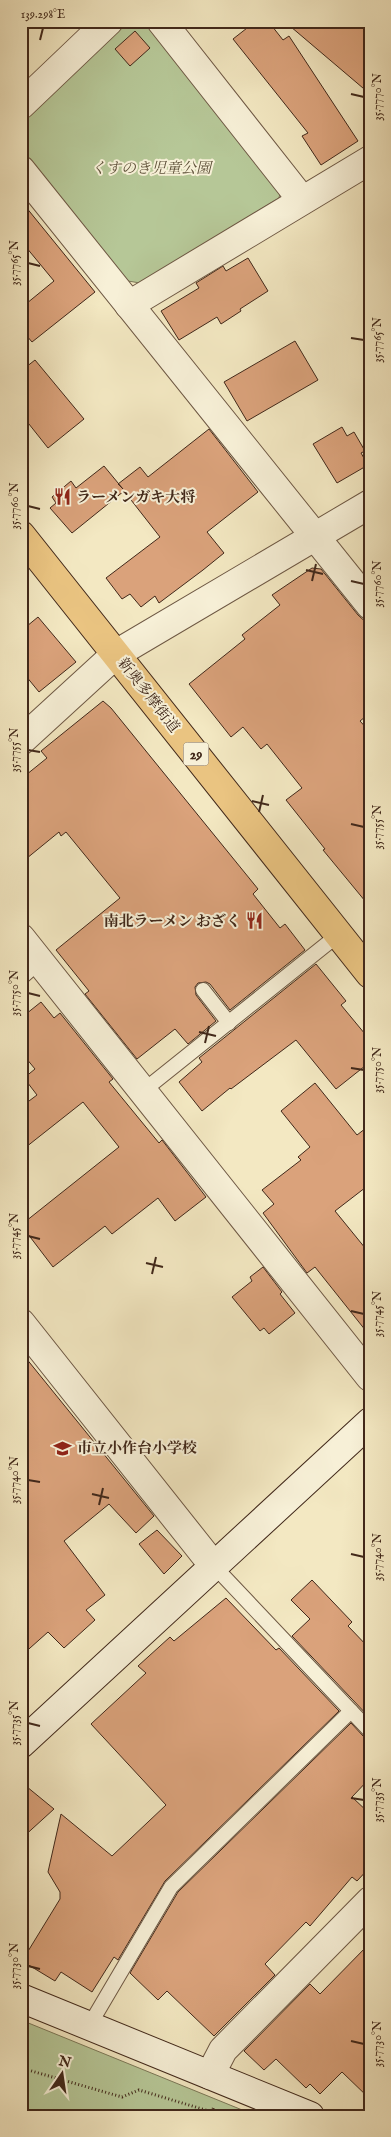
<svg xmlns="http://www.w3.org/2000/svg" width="391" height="2137" font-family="'IM FELL English','Noto Serif JP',serif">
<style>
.green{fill:#b6c797;stroke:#7c7858}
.building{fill:#daa27b;stroke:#41281a}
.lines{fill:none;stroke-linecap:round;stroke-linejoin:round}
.lane-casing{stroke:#6e5844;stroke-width:16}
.street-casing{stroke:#6e5844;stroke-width:30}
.secondary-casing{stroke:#41281a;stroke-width:30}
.primary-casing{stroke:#41281a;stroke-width:30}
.path{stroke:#41281a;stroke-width:3;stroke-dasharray:1 2.5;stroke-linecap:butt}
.lane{stroke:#f7f0d7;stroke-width:14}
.street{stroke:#f7f0d7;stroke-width:28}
.secondary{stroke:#f7f0d7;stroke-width:28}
.primary{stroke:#eac481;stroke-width:28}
.ticks{fill:none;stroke:#41281a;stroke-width:2}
.labels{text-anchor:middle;stroke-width:4;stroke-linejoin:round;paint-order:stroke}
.shield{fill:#f7f0d7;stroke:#786453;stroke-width:1}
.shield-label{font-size:14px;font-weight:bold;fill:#41281a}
.park-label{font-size:15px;font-style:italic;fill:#5e5039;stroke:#f7f0d7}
.poi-label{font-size:15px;font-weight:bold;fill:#41281a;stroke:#f7f0d7;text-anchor:start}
.street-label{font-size:15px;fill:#41281a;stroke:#f7f0d7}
.neatline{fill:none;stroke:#41281a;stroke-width:2}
.ticks-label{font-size:12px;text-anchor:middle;fill:#41281a}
</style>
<rect width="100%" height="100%" fill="#f3e8c2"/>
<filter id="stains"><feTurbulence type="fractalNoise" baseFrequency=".004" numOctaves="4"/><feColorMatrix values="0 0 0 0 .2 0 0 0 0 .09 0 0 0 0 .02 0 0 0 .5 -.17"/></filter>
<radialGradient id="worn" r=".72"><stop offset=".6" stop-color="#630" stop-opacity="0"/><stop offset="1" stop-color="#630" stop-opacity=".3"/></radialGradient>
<g class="green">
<polygon points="128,21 151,21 282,183 279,198 140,283 122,280 21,153 21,122"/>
<polygon points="21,2020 257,2116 21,2116"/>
</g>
<g class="building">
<polygon points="256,21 268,21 283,40 289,36 358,141 321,165 302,136 308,133 233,39"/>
<polygon points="284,21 370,21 370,94"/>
<polygon points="135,31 150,48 130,66 115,49"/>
<polygon points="21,201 95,292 32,342 21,329 21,308 54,281 21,241"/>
<polygon points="248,258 268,291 240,309 241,311 221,324 217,317 179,340 161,311 199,288 196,283 223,266 226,271"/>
<polygon points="295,341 318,380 247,421 224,382"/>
<polygon points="35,360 84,419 48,448 21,414 21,371"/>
<polygon points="342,427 347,436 354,432 365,451 361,453 368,465 337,483 313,444"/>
<polygon points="209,429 258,492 207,532 224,553 203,570 159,603 155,596 141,607 130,594 122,599 106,578 160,537 124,491 72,533 50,508 56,503 52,497 71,481 76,488 104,466 123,489 118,484 140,467 148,477"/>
<polygon points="312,568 321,569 358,615 370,626 370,713 360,721 370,732 370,907 323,850 325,849 286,800 302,788 267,744 261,749 243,727 231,737 189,684 245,639 242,635 280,605 272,595"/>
<polygon points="38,617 76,662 39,692 21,670 21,631"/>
<polygon points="103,701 111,708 258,889 253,894 280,928 285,924 305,950 230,1010 210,984 206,982 198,983 195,987 196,995 216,1021 188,1044 175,1029 137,1059 85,994 89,991 56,950 120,898 66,832 61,836 59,832 21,863 21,779 47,758 41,751"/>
<polygon points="316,964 346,1001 341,1005 370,1040 370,1062 336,1089 296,1040 231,1089 230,1088 202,1111 179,1082 202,1062 199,1058"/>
<polygon points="41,1002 54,1018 60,1013 113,1079 109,1082 159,1143 162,1140 206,1197 175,1221 158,1198 112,1234 105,1226 53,1267 21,1225 119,1147 83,1102 21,1151 21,1107 37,1095 24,1078 35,1069 21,1052 21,1018"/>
<polygon points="315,1083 357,1135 370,1125 370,1184 335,1211 370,1254 370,1336 315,1267 307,1273 263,1213 274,1204 262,1190 301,1160 298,1157 310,1147 281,1111"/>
<polygon points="263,1267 282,1292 280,1294 295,1313 269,1334 264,1328 260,1331 232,1297 252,1281 250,1277"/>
<polygon points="21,1352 154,1516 136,1533 109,1504 64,1541 105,1595 86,1610 95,1620 64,1648 48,1632 21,1656"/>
<polygon points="157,1530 182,1556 164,1574 139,1544"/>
<polygon points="312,1580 352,1622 348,1626 370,1649 370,1718 292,1636 310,1619 291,1600"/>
<polygon points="226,1598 276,1650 279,1648 339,1711 165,1881 118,1960 114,1957 92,1992 61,1972 55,1981 22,1961 60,1899 60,1892 48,1872 61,1814 112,1856 166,1805 91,1724 146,1673 138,1666 170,1637 174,1641"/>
<polygon points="351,1723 364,1737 370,1740 370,1778 352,1797 370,1814 370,1867 357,1881 352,1877 310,1926 306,1922 265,1964 275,1975 214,2036 167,1991 158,2000 130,1973 178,1892"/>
<polygon points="21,1782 54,1809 21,1839"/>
<polygon points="370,1943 370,2099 342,2072 320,2094 310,2084 306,2088 276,2059 264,2070 244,2051 310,1984 320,1994"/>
</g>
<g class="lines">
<defs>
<g id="lane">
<polyline points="21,978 40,961"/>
<polyline points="203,990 229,1023"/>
<polyline points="143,1091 338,935"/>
<polyline points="213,1565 370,1731"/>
<polyline points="89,2026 171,1887 351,1711"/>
</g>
<g id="street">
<polyline points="161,21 302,200"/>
<polyline points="21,105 109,21"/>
<polyline points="21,170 370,605"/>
<polyline points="129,305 370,160"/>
<polyline points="21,741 116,654 370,504"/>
<polyline points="21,938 370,1377"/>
<polyline points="21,1323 213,1565"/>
<polyline points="210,2075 223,2050 370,1901"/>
</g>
<g id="secondary">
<polyline points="21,1744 370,1422"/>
<polyline points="21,1998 310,2116"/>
</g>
<polyline id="primary" points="21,535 370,974"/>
</defs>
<use href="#lane" class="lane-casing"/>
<use href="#street" class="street-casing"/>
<use href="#secondary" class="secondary-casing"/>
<use href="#primary" class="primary-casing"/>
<polyline class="path" points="21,2068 122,2097 139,2090 212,2112 214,2106"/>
<use href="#lane" class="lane"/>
<use href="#street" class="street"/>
<use href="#secondary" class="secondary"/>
<use href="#primary" class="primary"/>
</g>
<path class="ticks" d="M40,40l3,-12M351,94l13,3M28,263l12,3M351,338l13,2M28,506l12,3M306,570l17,4M312,581l4,-17M351,581l13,3M28,750l12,2M252,801l17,4M259,812l4,-17M351,824l13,3M28,993l12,3M199,1032l17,4M205,1043l4,-17M351,1068l13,2M28,1236l12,3M146,1263l17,4M152,1274l4,-17M351,1311l13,3M28,1480l12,2M92,1494l17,4M99,1505l4,-17M351,1554l13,3M28,1723l12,3M351,1798l13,2M28,1966l12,3M351,2041l13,3"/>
<defs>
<symbol id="restaurant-bare" viewBox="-9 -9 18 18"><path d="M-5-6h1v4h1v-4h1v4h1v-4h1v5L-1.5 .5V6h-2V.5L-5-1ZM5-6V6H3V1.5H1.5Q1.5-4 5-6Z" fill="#8f2418" stroke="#f7f0d7" stroke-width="2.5" paint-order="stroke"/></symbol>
<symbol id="school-bare" viewBox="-9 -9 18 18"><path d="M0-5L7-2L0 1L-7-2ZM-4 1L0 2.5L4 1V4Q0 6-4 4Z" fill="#8f2418" stroke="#f7f0d7" stroke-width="2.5" paint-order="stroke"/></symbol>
</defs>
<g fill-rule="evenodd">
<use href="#restaurant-bare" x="50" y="484" width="25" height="25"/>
<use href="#restaurant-bare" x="242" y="908" width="25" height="25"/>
<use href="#school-bare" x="50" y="1436" width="25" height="25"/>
</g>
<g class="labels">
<rect class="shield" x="183.5" y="742.5" width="25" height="23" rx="4"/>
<g class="shield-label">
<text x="196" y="759">29</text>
</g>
<g class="park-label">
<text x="151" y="173">くすのき児童公園</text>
</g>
<g class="poi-label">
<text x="76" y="502">ラーメンガキ大将</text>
<text x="241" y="926" text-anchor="end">南北ラーメン おざく</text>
<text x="77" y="1453">市立小作台小学校</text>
</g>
<g class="street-label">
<text transform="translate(149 695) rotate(52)" y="5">新奥多摩街道</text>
</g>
</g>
<rect width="391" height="2137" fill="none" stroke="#f3e8c2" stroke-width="55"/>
<g transform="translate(62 2074) rotate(13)" stroke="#f7f0d7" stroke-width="4" paint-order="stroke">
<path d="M0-4L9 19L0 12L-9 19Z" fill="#41281a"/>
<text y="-8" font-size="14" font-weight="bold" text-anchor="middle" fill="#41281a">N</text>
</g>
<rect x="28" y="28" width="336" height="2082" class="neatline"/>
<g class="ticks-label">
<text x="43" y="18">139.298°E</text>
<text transform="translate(377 97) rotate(-90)" y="4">35.7770°N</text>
<text transform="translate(14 263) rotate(-90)" y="4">35.7765°N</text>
<text transform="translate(377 340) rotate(-90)" y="4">35.7765°N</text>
<text transform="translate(14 506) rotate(-90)" y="4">35.7760°N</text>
<text transform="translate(377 584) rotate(-90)" y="4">35.7760°N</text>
<text transform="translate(14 750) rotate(-90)" y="4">35.7755°N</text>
<text transform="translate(377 827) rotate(-90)" y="4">35.7755°N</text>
<text transform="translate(14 993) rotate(-90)" y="4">35.7750°N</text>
<text transform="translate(377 1070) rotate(-90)" y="4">35.7750°N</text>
<text transform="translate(14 1236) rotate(-90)" y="4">35.7745°N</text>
<text transform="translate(377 1314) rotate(-90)" y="4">35.7745°N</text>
<text transform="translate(14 1480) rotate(-90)" y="4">35.7740°N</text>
<text transform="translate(377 1557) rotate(-90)" y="4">35.7740°N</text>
<text transform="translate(14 1723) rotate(-90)" y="4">35.7735°N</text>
<text transform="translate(377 1800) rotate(-90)" y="4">35.7735°N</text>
<text transform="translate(14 1966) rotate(-90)" y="4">35.7730°N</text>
<text transform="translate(377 2044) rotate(-90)" y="4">35.7730°N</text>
</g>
<rect width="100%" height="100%" filter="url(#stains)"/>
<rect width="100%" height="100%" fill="url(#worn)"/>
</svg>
